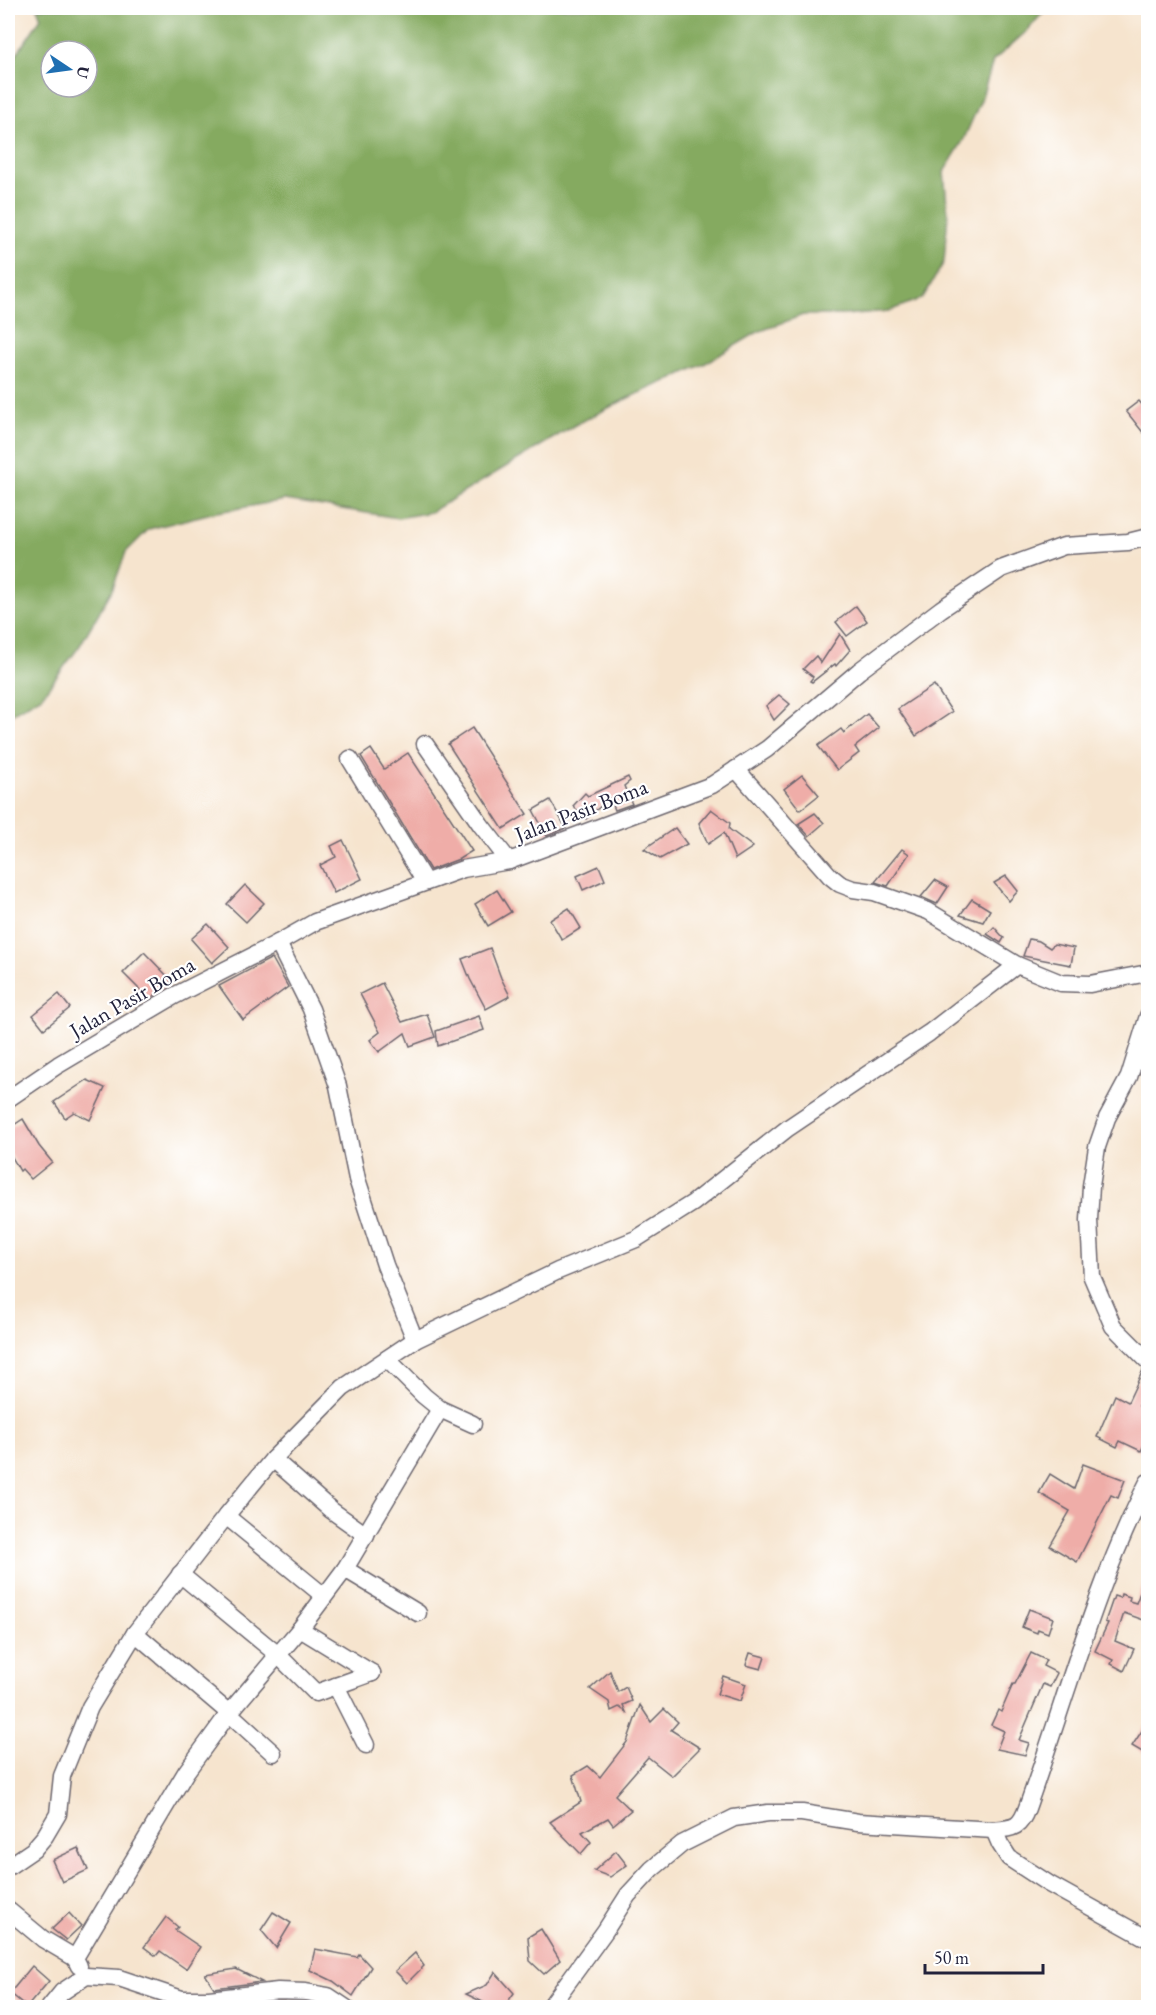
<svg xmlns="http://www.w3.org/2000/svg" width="1156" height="2015" font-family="'EB Garamond',serif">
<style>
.forest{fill:#85aa60;stroke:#54664e;stroke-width:1.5;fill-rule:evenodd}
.building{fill:#efada8}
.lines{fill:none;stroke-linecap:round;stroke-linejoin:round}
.minor-casing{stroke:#6c666e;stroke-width:19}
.minor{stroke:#fff;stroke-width:16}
.labels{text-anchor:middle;stroke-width:4.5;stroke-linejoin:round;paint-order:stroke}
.street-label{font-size:22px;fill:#22223b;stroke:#fff}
</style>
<rect width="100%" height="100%" fill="#fff"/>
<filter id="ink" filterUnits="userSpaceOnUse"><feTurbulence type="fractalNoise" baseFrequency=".0167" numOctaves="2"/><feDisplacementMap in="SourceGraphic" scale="12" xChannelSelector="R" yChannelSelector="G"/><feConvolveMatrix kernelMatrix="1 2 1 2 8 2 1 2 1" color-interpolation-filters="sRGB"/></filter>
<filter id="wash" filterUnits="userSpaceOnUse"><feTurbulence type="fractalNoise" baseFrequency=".008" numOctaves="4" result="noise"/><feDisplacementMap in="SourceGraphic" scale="24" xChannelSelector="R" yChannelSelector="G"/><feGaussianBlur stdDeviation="1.35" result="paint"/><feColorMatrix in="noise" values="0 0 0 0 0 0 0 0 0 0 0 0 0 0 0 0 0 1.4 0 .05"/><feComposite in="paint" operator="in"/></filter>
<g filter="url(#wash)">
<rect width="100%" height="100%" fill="#f6e4ce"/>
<path class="forest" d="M37,8h1010l-20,23 -34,30 -12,39 -18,41 -19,31 4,42 -4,48 -21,36 -34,13 -45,4h-41l-45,17 -54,32 -78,35 -51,26 -144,87 -33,6 -113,-18 -73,13 -63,16 -23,23 -14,38 -33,57 -37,49 -34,20v-649l33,-49zM51,51h36v36h-36z"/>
<g id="blocks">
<g class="building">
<polygon points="1139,401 1149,413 1149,440 1126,411"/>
<polygon points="856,606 867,621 847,636 836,622"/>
<polygon points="840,634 850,650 836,666 835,664 812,682 810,681 813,677 803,669 816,656 821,663"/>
<polygon points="934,685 952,712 916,736 898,709"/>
<polygon points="779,695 790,704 774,720 766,706"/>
<polygon points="867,714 879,728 855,747 859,753 837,770 818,746 841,729 844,733"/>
<polygon points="472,728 527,814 503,829 448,744"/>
<polygon points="371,749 384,769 408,753 472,851 459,859 430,870 361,756"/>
<polygon points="802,775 819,795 800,810 784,789"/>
<polygon points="628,777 630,781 624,786 632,804 615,810 610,798 586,819 573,806 585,793 588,796"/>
<polygon points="550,800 566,828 547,836 533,810"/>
<polygon points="711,809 730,823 729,829 753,847 735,859 724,833 708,844 699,823"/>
<polygon points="815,813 824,823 809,836 798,824"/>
<polygon points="675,828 687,844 660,859 644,849"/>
<polygon points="343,840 362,879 334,893 320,865 336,857 331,846"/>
<polygon points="902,849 909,854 888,886 875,882"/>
<polygon points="599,866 605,880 583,890 577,876"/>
<polygon points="1006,876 1018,891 1009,901 994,883"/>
<polygon points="935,880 948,887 937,904 921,897"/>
<polygon points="245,885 264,903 246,922 227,904"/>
<polygon points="497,890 511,912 488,926 475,904"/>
<polygon points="972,899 990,910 983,922 960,915"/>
<polygon points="569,908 581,928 562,940 550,920"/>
<polygon points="208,924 229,947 212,963 191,939"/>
<polygon points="994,927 1004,938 1001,943 987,934"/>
<polygon points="1029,939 1039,941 1050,948 1054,944 1074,948 1071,965 1023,956"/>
<polygon points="490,948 501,978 510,996 486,1009 470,979 462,959"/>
<polygon points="144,952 172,981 161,991 149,999 123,973"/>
<polygon points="272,958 288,987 243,1020 219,986"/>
<polygon points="382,983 402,1022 427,1014 435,1037 410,1046 405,1033 379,1052 370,1040 380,1032 360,994"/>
<polygon points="59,994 70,1008 44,1029 33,1015"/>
<polygon points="479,1016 484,1030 438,1046 436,1031"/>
<polygon points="87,1080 105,1088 90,1120 74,1112 65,1118 54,1102"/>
<polygon points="23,1119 39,1146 52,1162 31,1179 22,1169 20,1171 8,1150 8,1129"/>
<polygon points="1143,1370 1149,1371 1149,1387 1139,1406 1149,1411 1149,1434 1141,1451 1120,1441 1117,1447 1097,1437 1115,1395 1128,1402"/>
<polygon points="1083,1464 1125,1480 1118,1498 1111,1495 1077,1562 1050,1546 1070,1511 1039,1493 1050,1474 1074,1489"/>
<polygon points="1148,1572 1149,1622 1124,1613 1115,1641 1134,1649 1124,1671 1111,1664 1113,1660 1095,1651 1108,1623 1105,1622 1114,1596 1120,1598 1121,1594 1130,1597 1129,1601 1136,1603"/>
<polygon points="1029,1609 1053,1618 1048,1633 1038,1629 1037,1633 1022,1627"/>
<polygon points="750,1653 765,1657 761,1669 746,1665"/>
<polygon points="1031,1653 1046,1660 1043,1666 1057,1673 1050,1687 1043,1684 1019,1740 1029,1743 1025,1755 997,1749 1004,1731 991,1725 998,1710 1001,1712 1013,1684 1015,1684"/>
<polygon points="610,1671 618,1692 626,1687 632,1701 623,1705 626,1712 619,1707 611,1711 609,1702 590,1689"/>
<polygon points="723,1676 746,1684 740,1701 717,1694"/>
<polygon points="640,1705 651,1722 664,1709 678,1722 671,1730 700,1748 672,1776 648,1757 615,1795 631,1810 613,1825 608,1818 582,1832 591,1842 581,1854 550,1822 581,1802 573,1775 588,1766 600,1777 627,1742"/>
<polygon points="1149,1720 1149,1756 1132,1746"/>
<polygon points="78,1848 88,1870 62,1882 52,1860"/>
<polygon points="616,1851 627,1865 610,1877 594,1871"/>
<polygon points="273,1912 291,1923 276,1948 261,1930"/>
<polygon points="69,1913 81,1926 66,1940 52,1929"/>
<polygon points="166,1917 178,1927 175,1930 200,1947 186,1969 160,1951 156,1956 144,1947"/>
<polygon points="541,1929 560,1960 544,1974 530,1961 528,1937"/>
<polygon points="315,1949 357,1957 359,1954 371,1967 353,1996 333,1981 310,1970"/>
<polygon points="415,1953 424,1966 407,1983 395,1971"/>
<polygon points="32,1966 49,1981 27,2007 10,1993"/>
<polygon points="236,1969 262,1982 214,1988 205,1974"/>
<polygon points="495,1972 514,1993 504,2007 493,2007 466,1994 487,1985"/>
</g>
</g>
</g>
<g filter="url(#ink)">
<use href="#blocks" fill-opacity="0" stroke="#6c666e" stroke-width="1.5"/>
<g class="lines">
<defs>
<g id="minor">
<polyline points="425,744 481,825 509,861"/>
<polyline points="350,759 425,882"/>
<polyline points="736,769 830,876 840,884 853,889 874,892 928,911 1017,965 1061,983 1090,984 1148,973"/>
<polyline points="278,943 311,1009 338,1086 357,1179 385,1265 415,1340"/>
<polyline points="1148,1016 1129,1077 1107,1118 1097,1147 1091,1186 1089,1220 1092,1277 1113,1326 1148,1361"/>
<polyline points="8,1099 58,1065 174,996 278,943 315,922 463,869 509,861 712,785 767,749 859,671 941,609 1001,569 1064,546 1128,542 1148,537"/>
<polyline points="387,1359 424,1396 440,1409 473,1424"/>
<polyline points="273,1459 331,1510 366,1535"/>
<polyline points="226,1516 324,1596"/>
<polyline points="345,1569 418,1613"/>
<polyline points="180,1574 278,1655 316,1693 372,1673"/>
<polyline points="300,1629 372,1673"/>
<polyline points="135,1633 229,1713 273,1753"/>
<polyline points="336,1686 366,1745"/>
<polyline points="994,1830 1000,1844 1009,1858 1049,1884 1148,1939"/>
<polyline points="8,1867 33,1850 45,1836 58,1814 62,1776 90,1707 135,1633 226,1516 273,1459 343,1388 415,1340 558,1271 636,1239 693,1203 788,1128 929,1033 1017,965"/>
<polyline points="8,1910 43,1939 75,1958 79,1966"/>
<polyline points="75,1958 186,1772 229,1713 300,1629 345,1569 440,1409"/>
<polyline points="49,2008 62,1992 86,1976 119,1978 182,1999 209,1999 278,1991 306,1992 328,1996 346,2008"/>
<path d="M549,2008l56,-77 23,-36 24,-26 30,-25 52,-26 34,-5h34l56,9 136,8c20,-2 26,-2 33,-22 39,-109 68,-222 121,-326"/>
</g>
</defs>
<use href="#minor" class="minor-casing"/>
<use href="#minor" class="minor"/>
</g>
</g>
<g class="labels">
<g class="street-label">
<text transform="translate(581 810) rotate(-21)" y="8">Jalan Pasir Boma</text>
<text transform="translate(132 997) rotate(-30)" y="8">Jalan Pasir Boma</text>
</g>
</g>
<rect width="1156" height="2015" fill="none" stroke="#fff" stroke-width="30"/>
<g transform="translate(69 69) rotate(103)"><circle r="28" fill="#ffffff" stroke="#a7a7b1" stroke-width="1.5"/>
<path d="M0-4.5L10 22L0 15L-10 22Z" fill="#1f6fb2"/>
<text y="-9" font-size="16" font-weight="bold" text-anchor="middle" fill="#22223b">U</text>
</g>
<path d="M925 1964v9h118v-9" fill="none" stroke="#22223b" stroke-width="3"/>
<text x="934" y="1964" font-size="18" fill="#22223b" stroke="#ffffff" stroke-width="4.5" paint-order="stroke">50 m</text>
</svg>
